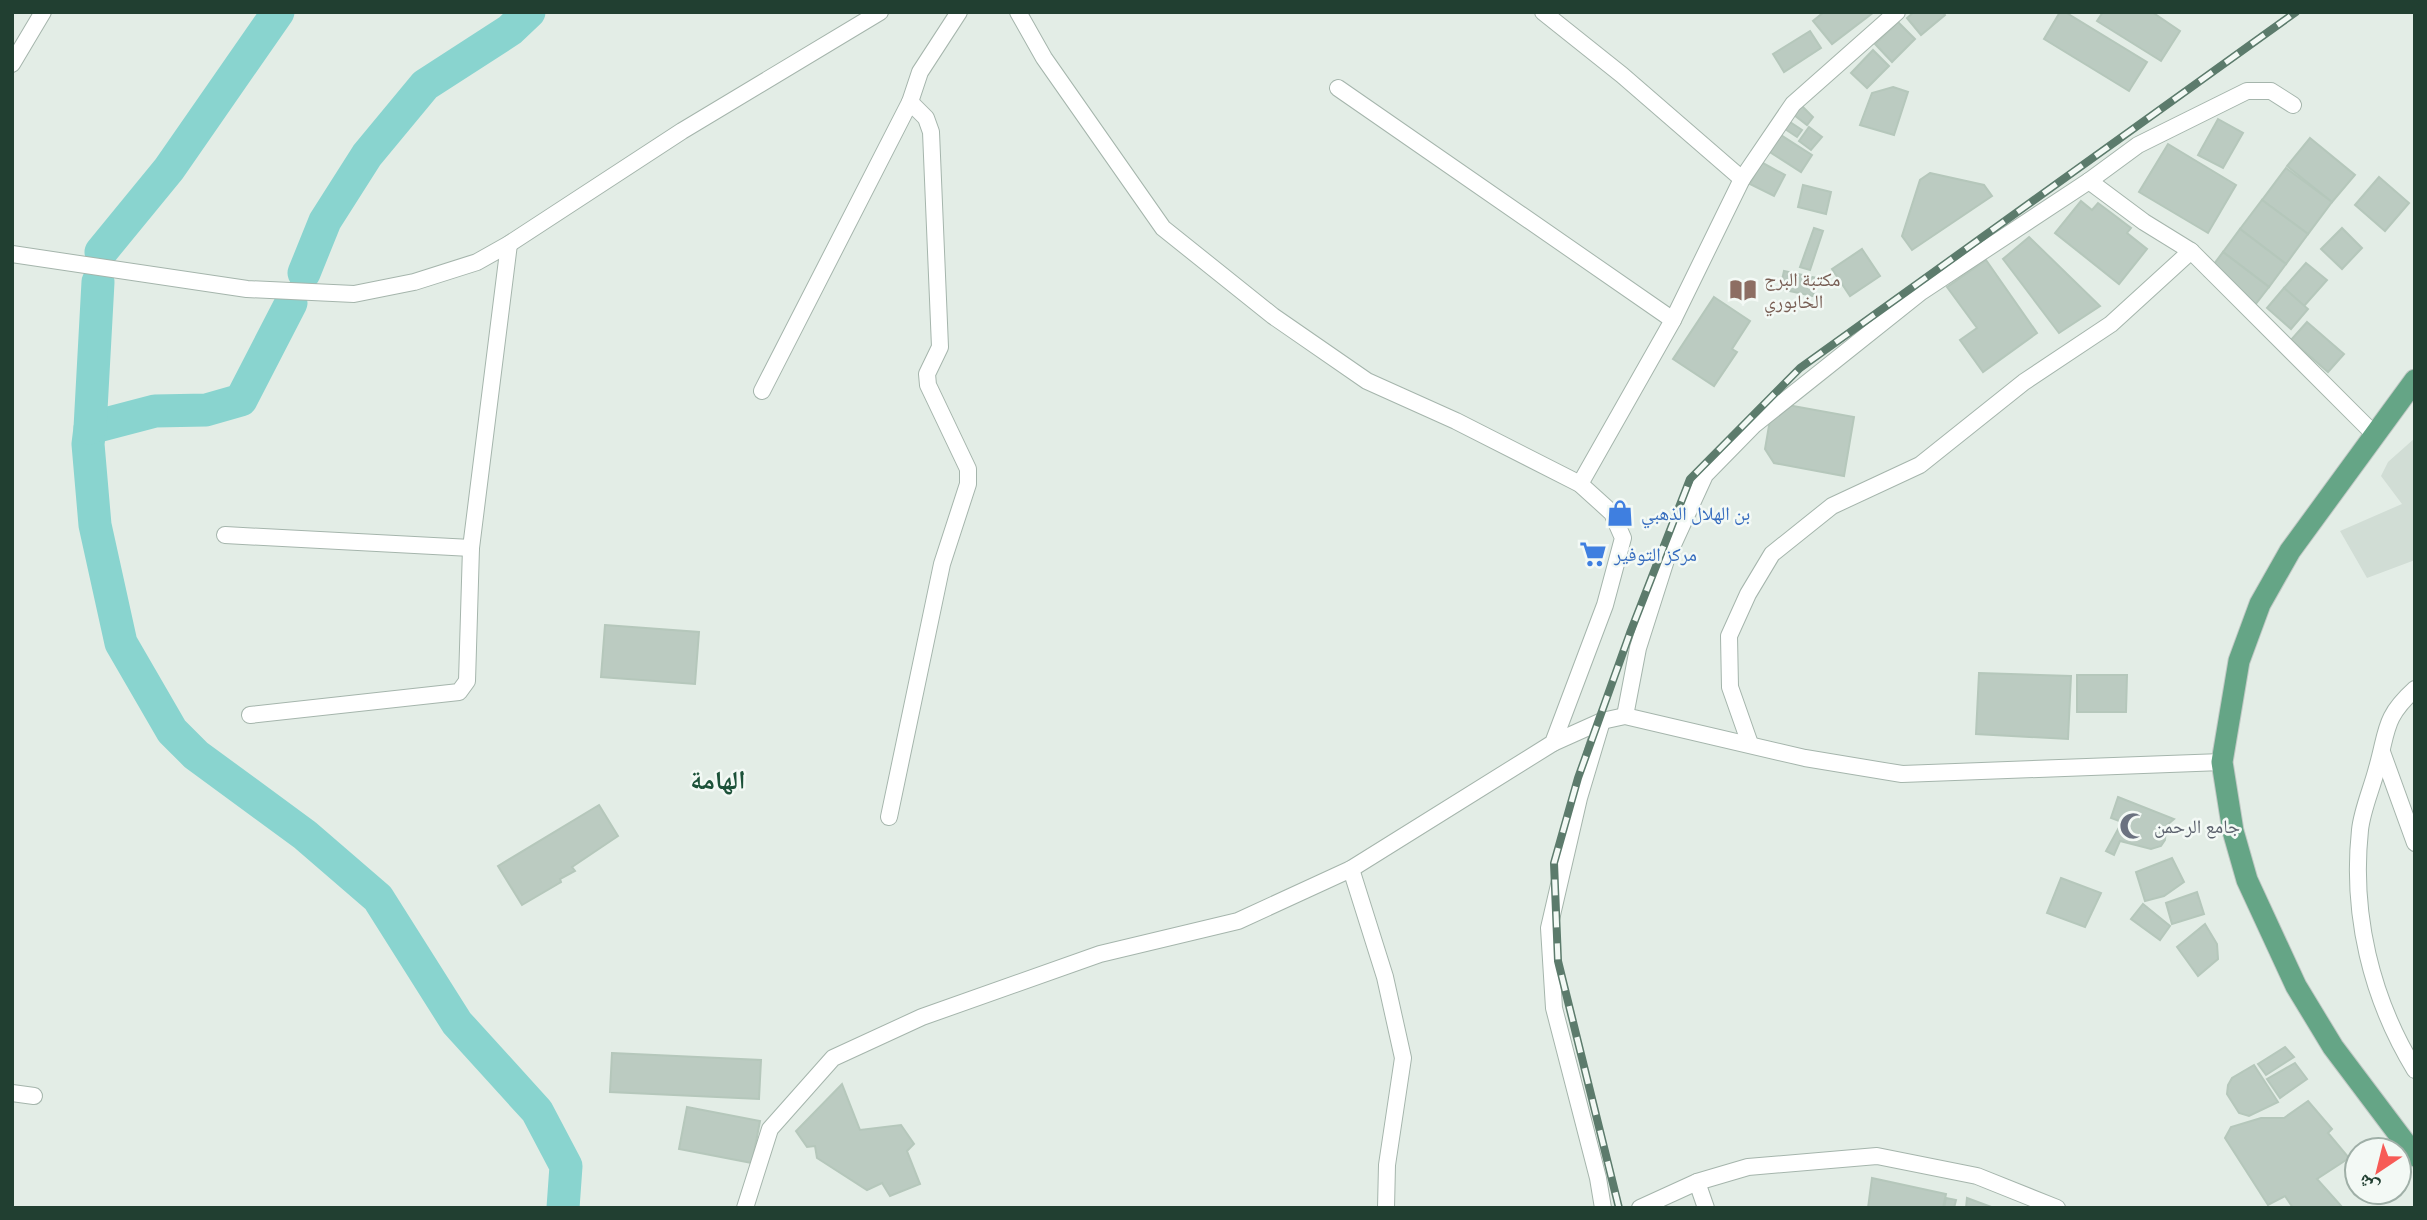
<svg xmlns="http://www.w3.org/2000/svg" width="2427" height="1220" font-family="'Exo 2','Noto Naskh Arabic',sans-serif">
<style>
.built{fill:#d1ddd5}
.lines{fill:none;stroke-linecap:round;stroke-linejoin:round}
.river{stroke:#89d4cf;stroke-width:33}
.building{fill:#bbcbc1;stroke:#b5c7bb;stroke-width:2}
.street-casing{stroke:#a5b5ac;stroke-width:18}
.primary-casing{stroke:#c1c9c5;stroke-width:23}
.street{stroke:#fff;stroke-width:16}
.primary{stroke:#65a586;stroke-width:21}
.rail-casing{stroke:#5c7b6c;stroke-width:8}
.rail{stroke:#f3f9f5;stroke-width:5;stroke-dasharray:16;stroke-linecap:butt}
.labels{text-anchor:middle;stroke-width:5;stroke-linejoin:round;paint-order:stroke}
.education-label{font-size:19px;fill:#785e54;stroke:#f3f9f5;text-anchor:start}
.shop-label{font-size:19px;fill:#366cbe;stroke:#f3f9f5;text-anchor:start}
.worship-label{font-size:19px;fill:#5b616d;stroke:#f3f9f5;text-anchor:start}
.district-label{font-size:26px;font-weight:bold;fill:#1c5239;stroke:#f3f9f5}
</style>
<rect width="100%" height="100%" fill="#e3ede6"/>
<polygon class="built" points="2415,438 2415,560 2367,578 2340,531 2402,504 2381,476 2388,462"/>
<g class="lines">
<g class="river">
<polyline points="101,252 169,169 278,12"/>
<polyline points="304,273 325,221 367,155 425,85 510,30 529,12"/>
<polyline points="291,303 241,400 206,410 155,411 90,428 88,444 95,525 121,643 172,731 196,755 305,835 378,898 457,1023 537,1111 566,1166 563,1208"/>
<polyline points="90,428 98,282"/>
</g>
</g>
<g class="building">
<polygon points="1824,12 1874,12 1832,44 1813,21"/>
<polygon points="1914,12 1943,12 1945,15 1921,35 1907,18"/>
<polygon points="2060,12 2065,12 2147,62 2129,91 2044,39"/>
<polygon points="2103,12 2152,12 2180,31 2161,61 2097,21"/>
<polygon points="1898,22 1915,39 1892,62 1875,44"/>
<polygon points="1810,31 1821,48 1784,72 1773,54"/>
<polygon points="1873,50 1889,66 1867,88 1851,73"/>
<polygon points="1893,87 1908,92 1894,135 1860,125 1872,93"/>
<polygon points="1797,101 1813,117 1807,125 1789,111"/>
<polygon points="2218,119 2243,133 2223,168 2198,155"/>
<polygon points="1787,120 1802,130 1797,137 1782,127"/>
<polygon points="1809,127 1822,137 1811,150 1799,141"/>
<polygon points="1776,132 1812,155 1801,172 1765,149"/>
<polygon points="2310,138 2355,175 2332,202 2287,166"/>
<polygon points="2168,144 2236,185 2208,233 2139,192"/>
<polygon points="1761,162 1785,175 1774,196 1750,184"/>
<polygon points="2286,168 2332,202 2308,234 2262,200"/>
<polygon points="1930,173 1984,185 1992,196 1912,250 1902,236 1920,180"/>
<polygon points="2379,177 2409,203 2385,231 2355,205"/>
<polygon points="1803,185 1831,192 1826,214 1798,207"/>
<polygon points="2262,200 2308,234 2286,264 2240,229"/>
<polygon points="2081,201 2092,210 2098,203 2114,215 2131,228 2127,233 2147,249 2119,284 2055,233"/>
<polygon points="1814,228 1823,231 1810,270 1800,267"/>
<polygon points="2342,228 2362,248 2342,269 2321,249"/>
<polygon points="2240,229 2286,264 2269,287 2223,252"/>
<polygon points="2029,237 2100,306 2059,333 2003,259"/>
<polygon points="1862,249 1880,276 1850,296 1832,269"/>
<polygon points="2223,252 2269,287 2251,310 2205,276"/>
<polygon points="1986,260 2037,333 1983,372 1960,340 1977,328 1947,287"/>
<polygon points="2306,263 2327,280 2304,306 2284,288"/>
<polygon points="1784,271 1817,278 1813,296 1780,289"/>
<polygon points="2284,288 2308,309 2291,329 2267,308"/>
<polygon points="1714,297 1750,321 1732,349 1737,352 1714,386 1673,359"/>
<polygon points="2307,322 2344,354 2328,372 2291,340"/>
<polygon points="1782,404 1854,417 1844,476 1774,463 1765,449 1771,414"/>
<polygon points="605,625 699,632 695,684 601,677"/>
<polygon points="1979,673 2071,676 2068,739 1976,734"/>
<polygon points="2077,675 2127,675 2126,712 2077,712"/>
<polygon points="2118,797 2174,819 2166,826 2165,840 2161,846 2151,849 2120,841 2114,855 2106,851 2122,822 2111,818"/>
<polygon points="599,805 618,836 572,867 575,871 560,879 561,882 522,905 498,866"/>
<polygon points="2172,858 2184,882 2164,896 2145,901 2136,872"/>
<polygon points="2061,878 2101,893 2085,927 2047,913"/>
<polygon points="2197,892 2204,914 2172,924 2166,903"/>
<polygon points="2143,904 2170,926 2160,940 2131,919"/>
<polygon points="2205,924 2217,944 2218,959 2198,976 2177,947"/>
<polygon points="2285,1047 2294,1057 2266,1075 2258,1064"/>
<polygon points="612,1053 761,1060 759,1099 610,1092"/>
<polygon points="2295,1063 2307,1079 2280,1098 2267,1079"/>
<polygon points="2254,1065 2278,1102 2249,1116 2239,1113 2227,1094 2228,1085 2232,1078"/>
<polygon points="842,1084 860,1130 901,1125 914,1144 907,1151 920,1184 890,1196 882,1183 867,1190 817,1158 815,1146 807,1147 796,1131"/>
<polygon points="2308,1101 2332,1129 2328,1133 2349,1158 2317,1179 2343,1208 2293,1208 2285,1196 2268,1205 2225,1138 2231,1127 2261,1118 2284,1118"/>
<polygon points="687,1107 760,1121 752,1163 679,1149"/>
<polygon points="1872,1178 1946,1194 1943,1208 1868,1208"/>
<polygon points="1946,1198 1956,1200 1954,1208 1944,1208"/>
<polygon points="1967,1198 1994,1208 1966,1208"/>
</g>
<g class="lines">
<defs>
<g id="street">
<polyline points="1543,12 1622,75 1742,179"/>
<polyline points="12,64 43,12"/>
<polyline points="1338,88 1673,320"/>
<polyline points="2089,181 2144,222 2191,251"/>
<polyline points="12,254 247,289 354,294 414,282 477,262 509,244 682,131 880,12"/>
<polyline points="762,391 910,102 920,72 959,12"/>
<polyline points="1580,484 1673,320 1742,179 1793,104 1897,12"/>
<polyline points="225,535 471,548"/>
<path d="M2415,689c-32,29 -27,41 -38,79 -5,20 -15,42 -17,62 -9,84 11,168 55,240"/>
<polyline points="250,715 459,692 467,681 471,548 509,244"/>
<polyline points="1625,716 1638,648 1666,560 1705,475 1754,425 1921,292 2089,181 2138,145 2247,91 2271,91 2293,105"/>
<polyline points="1602,721 1579,798 1549,928 1554,1008 1598,1178 1603,1208"/>
<polyline points="1553,743 1602,721 1625,716 1805,758 1902,774 2222,762"/>
<polyline points="1750,744 1730,687 1729,636 1748,594 1772,554 1832,506 1920,465 2024,382 2111,324 2191,251 2376,436"/>
<polyline points="2382,752 2415,843"/>
<polyline points="889,817 942,564 968,484 968,469 928,385 927,374 940,347 931,132 926,118 910,102"/>
<polyline points="1351,869 1385,977 1403,1058 1387,1165 1386,1208"/>
<polyline points="12,1093 34,1096"/>
<polyline points="1697,1182 1706,1208"/>
<polyline points="745,1208 770,1129 833,1058 922,1017 1100,954 1238,921 1351,869 1553,743 1605,605 1623,538 1612,513 1580,484 1456,421 1367,381 1273,316 1163,228 1044,58 1018,12"/>
<polyline points="1640,1208 1697,1182 1748,1167 1877,1156 1977,1176 2057,1208"/>
</g>
<polyline id="primary" points="2415,380 2290,551 2260,604 2239,661 2222,762 2233,831 2247,880 2296,986 2333,1047 2415,1156"/>
</defs>
<use href="#street" class="street-casing"/>
<use href="#primary" class="primary-casing"/>
<use href="#street" class="street"/>
<use href="#primary" class="primary"/>
<defs>
<polyline id="rail" points="1619,1208 1558,961 1554,863 1578,778 1630,633 1690,479 1800,368 2296,12"/>
</defs>
<use href="#rail" class="rail-casing"/>
<use href="#rail" class="rail"/>
</g>
<defs>
<symbol id="library-bare" viewBox="-9 -9 18 18"><path d="M-6-4Q-3-5.5-.7-3.5V5Q-3 3-6 4ZM6-4Q3-5.5 .7-3.5V5Q3 3 6 4Z" fill="#8d6e63" stroke="#f3f9f5" stroke-width="2.5" paint-order="stroke"/></symbol>
<symbol id="shop-bare" viewBox="-9 -9 18 18"><path d="M-5-2.5h2.3a2.7 3.5 0 0 1 5.4 0H5L5.5 6h-11ZM-1.5-2.5h3a1.5 2.3 0 0 0-3 0Z" fill="#3f7fe0" stroke="#f3f9f5" stroke-width="2.5" paint-order="stroke"/></symbol>
<symbol id="supermarket-bare" viewBox="-9 -9 18 18"><path d="M-6-5.5h2.5l.6 2H6L4.5 2H-2.5L-4.4-4H-6ZM-1.5 3.2a1.3 1.3 0 1 0 .1 0ZM3 3.2a1.3 1.3 0 1 0 .1 0Z" fill="#3f7fe0" stroke="#f3f9f5" stroke-width="2.5" paint-order="stroke"/></symbol>
<symbol id="mosque-bare" viewBox="-9 -9 18 18"><path d="M3.5-4.9A6 6 0 1 0 3.5 4.9A5 5 0 1 1 3.5-4.9Z" fill="#6b7280" stroke="#f3f9f5" stroke-width="2.5" paint-order="stroke"/></symbol>
</defs>
<g fill-rule="evenodd">
<use href="#library-bare" x="1724" y="271" width="38" height="38"/>
<use href="#shop-bare" x="1601" y="494" width="38" height="38"/>
<use href="#supermarket-bare" x="1574" y="535" width="38" height="38"/>
<use href="#mosque-bare" x="2114" y="807" width="38" height="38"/>
</g>
<g class="labels">
<g class="education-label">
<text x="1764" y="286">مكتبة البرج<tspan x="1764" dy="22">الخابوري</tspan></text>
</g>
<g class="shop-label">
<text x="1641" y="520">بن الهلال الذهبي</text>
<text x="1614" y="561">مركز التوفير</text>
</g>
<g class="worship-label">
<text x="2154" y="833">جامع الرحمن</text>
</g>
<g class="district-label">
<text x="718" y="789">الهامة</text>
</g>
</g>
<rect width="2427" height="1220" fill="none" stroke="#213f31" stroke-width="28"/>
<g transform="translate(2378 1171) rotate(215)"><circle r="33" fill="#f3f9f5" stroke="#9fafa7" stroke-width="2"/>
<path d="M0-5L12 26L0 18L-12 26Z" fill="#f75b56"/>
<text y="-10" font-size="19" font-weight="bold" text-anchor="middle" fill="#213f31">ش</text>
</g>
</svg>
